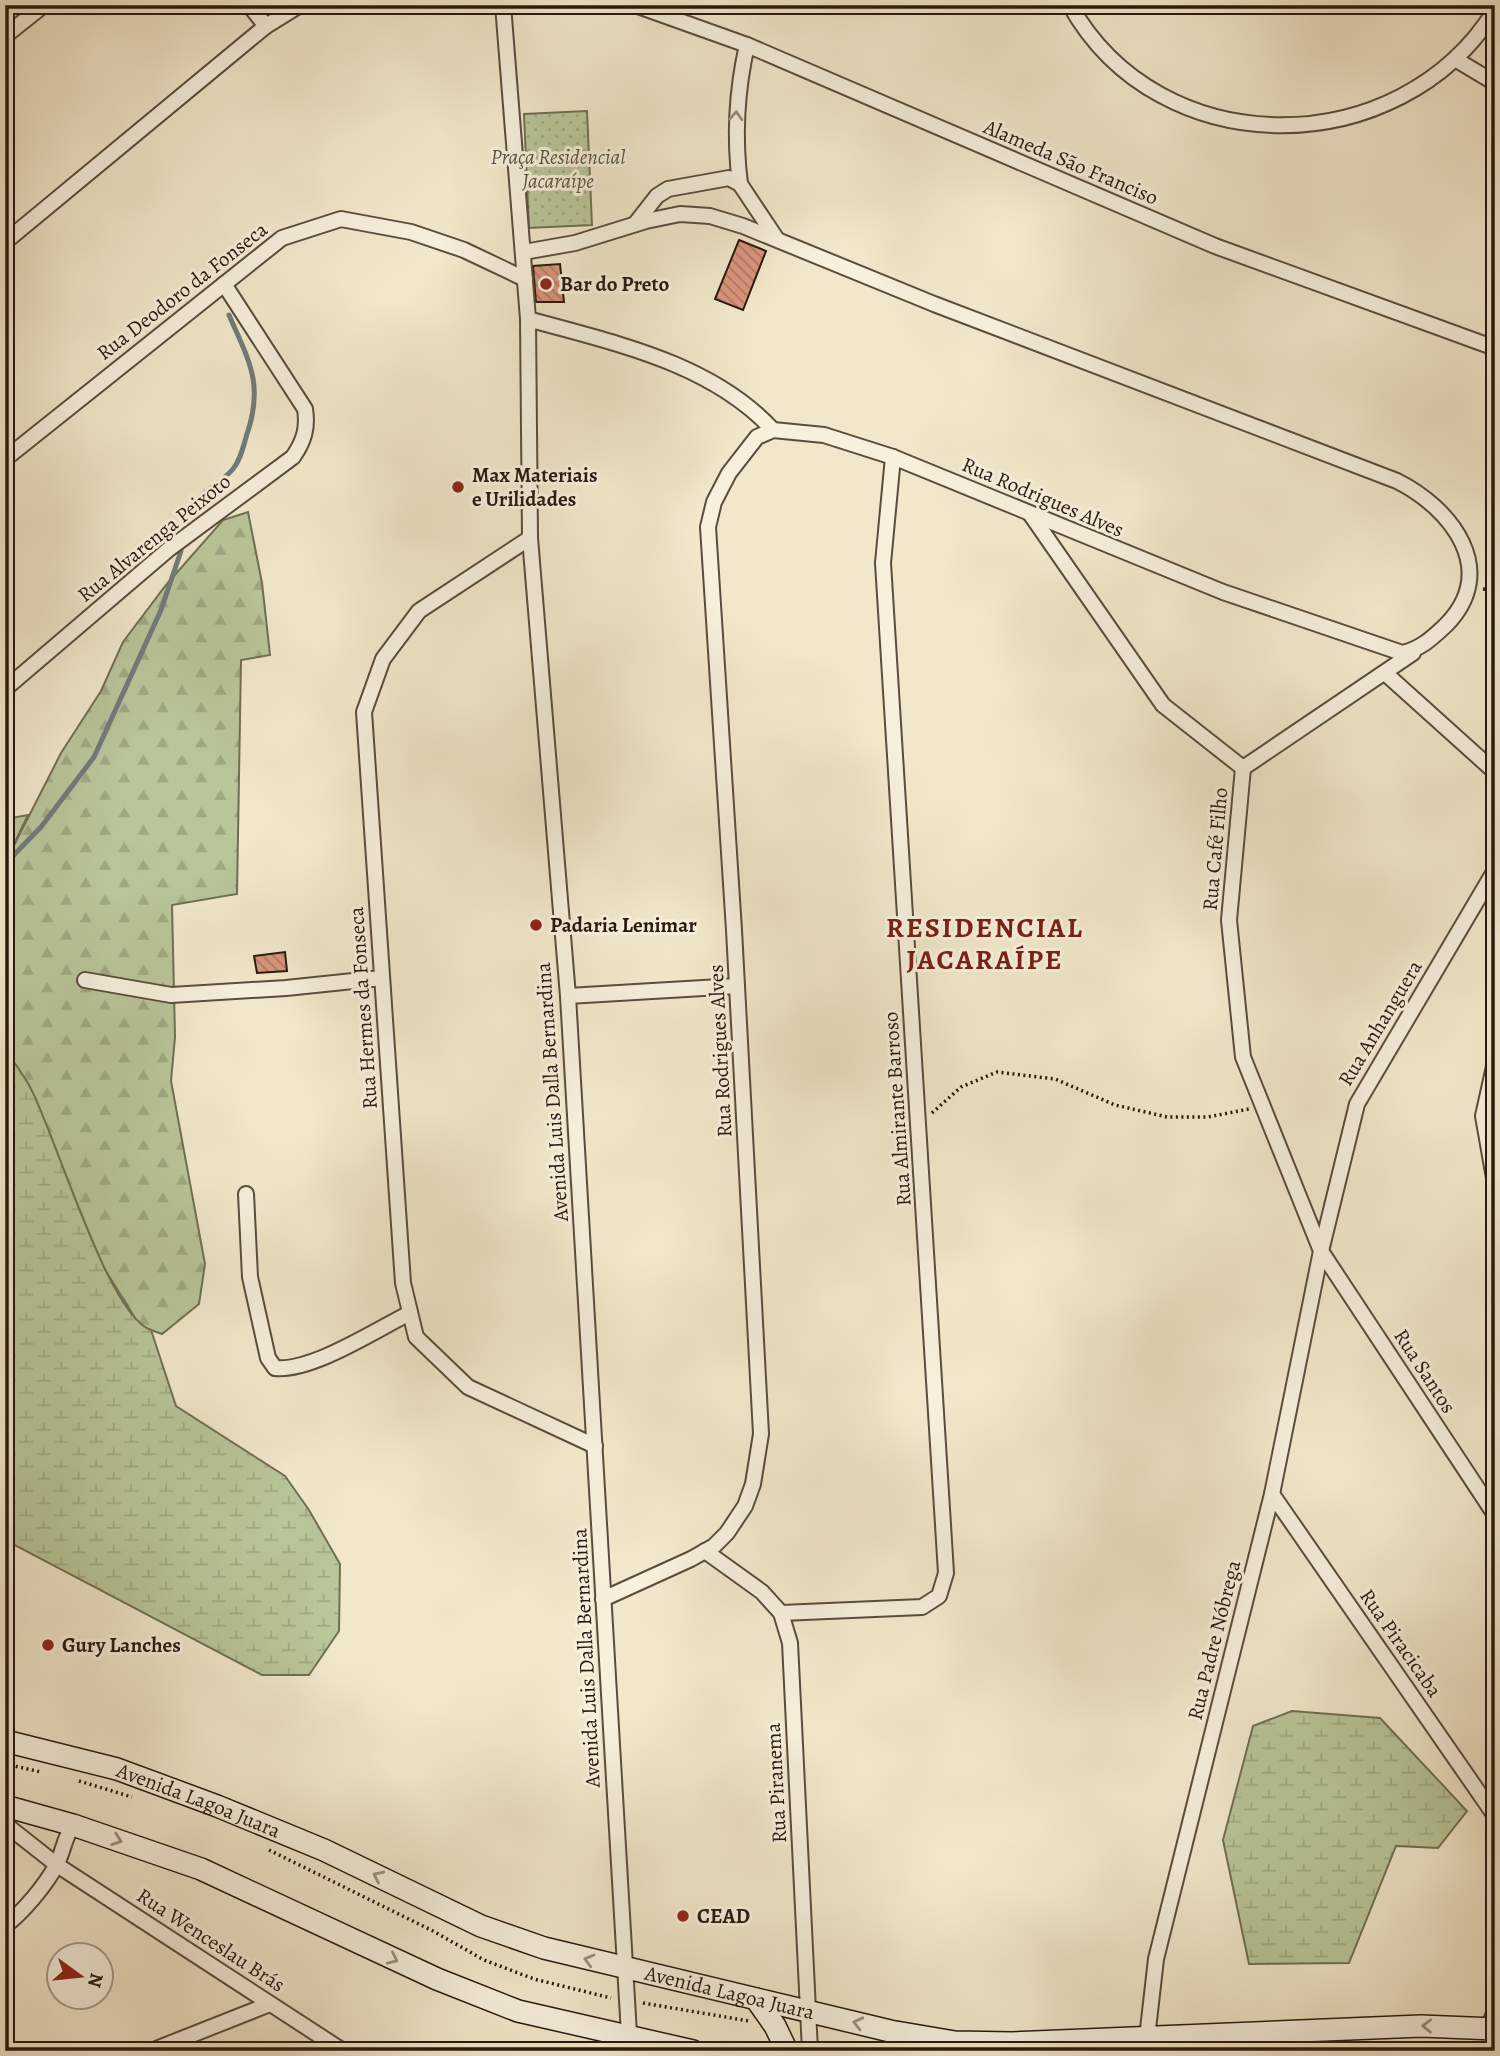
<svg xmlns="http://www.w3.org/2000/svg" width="1500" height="2056" font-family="Alegreya,serif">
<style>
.grass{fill:url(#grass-dots);stroke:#706f54;stroke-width:2}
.forest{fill:url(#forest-firs);stroke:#706f54;stroke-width:2}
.wetland{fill:url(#wetland-marsh);stroke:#706f54;stroke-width:2}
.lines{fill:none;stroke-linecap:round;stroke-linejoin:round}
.stream{stroke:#717b7b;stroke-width:5}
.building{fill:url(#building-back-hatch);stroke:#28180f;stroke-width:2}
.minor-casing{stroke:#5a4c3e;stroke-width:18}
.secondary-casing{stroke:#28180f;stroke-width:24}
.path{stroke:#28180f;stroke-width:3.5;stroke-dasharray:2 3.5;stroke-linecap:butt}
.minor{stroke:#f6f0dd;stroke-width:14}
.secondary{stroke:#f6f0dd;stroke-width:21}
.oneway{stroke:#998f80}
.poi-dot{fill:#8f2418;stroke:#f6f0dd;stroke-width:2.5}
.labels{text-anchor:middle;stroke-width:6;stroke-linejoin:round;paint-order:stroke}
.park-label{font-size:21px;font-style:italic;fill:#5a553f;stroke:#f6f0dd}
.street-label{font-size:21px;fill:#28180f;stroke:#f6f0dd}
.poi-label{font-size:21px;font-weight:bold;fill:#28180f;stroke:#f6f0dd;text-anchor:start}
.district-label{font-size:28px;font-weight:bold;letter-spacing:2px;fill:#7a1f14;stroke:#f6f0dd}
</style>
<defs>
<pattern id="grass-dots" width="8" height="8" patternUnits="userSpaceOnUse" patternTransform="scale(1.75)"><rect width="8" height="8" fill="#b8c699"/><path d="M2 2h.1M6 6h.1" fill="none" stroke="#9ea983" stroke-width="1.8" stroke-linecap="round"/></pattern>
<pattern id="forest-firs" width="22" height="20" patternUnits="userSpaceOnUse" patternTransform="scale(1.75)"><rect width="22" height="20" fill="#b8c699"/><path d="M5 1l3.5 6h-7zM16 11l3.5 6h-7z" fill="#9ea983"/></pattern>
<pattern id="wetland-marsh" width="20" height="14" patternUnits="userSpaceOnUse" patternTransform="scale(1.75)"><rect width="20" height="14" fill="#b8c699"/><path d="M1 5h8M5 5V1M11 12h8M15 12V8" fill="none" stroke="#9ea983"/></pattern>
<pattern id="building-back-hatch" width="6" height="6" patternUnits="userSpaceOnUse" patternTransform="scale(1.75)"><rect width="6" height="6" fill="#da957d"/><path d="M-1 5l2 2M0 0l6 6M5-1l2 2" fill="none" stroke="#b17965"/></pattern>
</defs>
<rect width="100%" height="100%" fill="#f1e8cb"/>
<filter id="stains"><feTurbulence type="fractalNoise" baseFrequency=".00286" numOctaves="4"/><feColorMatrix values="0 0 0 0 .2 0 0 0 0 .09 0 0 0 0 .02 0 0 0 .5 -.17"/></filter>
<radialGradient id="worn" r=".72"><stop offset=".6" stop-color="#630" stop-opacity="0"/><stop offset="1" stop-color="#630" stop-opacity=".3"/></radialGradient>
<polygon class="grass" points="587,111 592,225 529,228 524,114"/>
<polygon class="forest" points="248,512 262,583 270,655 241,660 237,894 172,905 175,1037 171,1081 205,1264 199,1304 162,1334 140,1326 102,1265 29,1086 5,1049 5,863 61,753 101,691 123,642 166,585 223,520"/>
<g class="wetland">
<polygon points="28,815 5,863 5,819"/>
<path d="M5,1049c8,12 17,24 24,36 26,47 78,230 122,245l25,76 109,70 24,34 31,54 -1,67 -30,44h-47l-257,-135z"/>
<polygon points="1292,1711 1380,1718 1467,1811 1438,1848 1396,1846 1349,1963 1249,1964 1223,1840 1253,1726"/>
</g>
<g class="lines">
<g class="stream">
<path d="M196,501c11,-12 26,-19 37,-32 8,-10 10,-22 14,-35 17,-50 2,-73 -18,-119"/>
<polyline points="5,864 41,827 94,757 161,610 181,551"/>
</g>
</g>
<g class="building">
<polygon points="739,240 766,251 743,310 715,299"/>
<polygon points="560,264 564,302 536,302 533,266"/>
<polygon points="285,952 287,971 257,973 254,956"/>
</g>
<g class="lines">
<defs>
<g id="minor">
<polyline points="249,5 266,26"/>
<polyline points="503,5 528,319 530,538 568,996 630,2051"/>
<polyline points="635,5 747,45 1215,246 1495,348"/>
<path d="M1070,5c90,161 330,158 425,5"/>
<polyline points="5,36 44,5"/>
<polyline points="1455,59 1495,83"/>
<path d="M740,184c-6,-48 -4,-91 7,-139"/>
<polyline points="635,224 657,196 668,189 729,178 740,184 776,238"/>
<polyline points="5,242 266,26 300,5"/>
<path d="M524,252l51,-9 71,-22 34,-7 30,2 33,10 191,78 463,177c54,27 103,89 49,144 -14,13 -25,24 -44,28l-179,-61 -330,-135 -69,-22 -51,-5 -16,7 -28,36 -15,29 -6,25 26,403 27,504 -8,50 -8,22 -18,27 -13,13 -23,13 -88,40"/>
<path d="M528,319c85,24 182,43 245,111"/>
<polyline points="5,459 282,238 341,219 411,232 464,250 525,279"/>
<polyline points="1031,515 1163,705 1243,768"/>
<polyline points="530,538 419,611 383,659 364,712 403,1283 416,1337 468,1387 595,1446"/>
<polyline points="1385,673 1495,772"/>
<path d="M5,689l164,-140 124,-92c11,-16 15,-29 12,-48l-81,-125"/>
<polyline points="1243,768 1229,920 1243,1057 1321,1251 1495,1515"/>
<polyline points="1243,768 1413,653"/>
<polyline points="85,980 171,995 286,988 382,978"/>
<polyline points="568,996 737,986"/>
<polyline points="1495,1062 1483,1116 1495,1184"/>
<path d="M246,1194l4,83 18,81 7,10c37,4 102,-39 135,-55"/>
<polyline points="1272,1494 1495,1816"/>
<polyline points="705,1551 762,1592 781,1613 790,1643 810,2051"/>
<polyline points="781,1613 922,1607 939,1596 946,1573 883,563 893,457"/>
<polyline points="5,1824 57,1865 343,2051"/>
<path d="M5,1926c19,-15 39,-39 51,-60 7,-13 8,-28 17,-41"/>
<polyline points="1488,2028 1495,2011"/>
<polyline points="1147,2038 1156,1959 1272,1494 1321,1251 1357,1104 1495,870"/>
<polyline points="151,2051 270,2004"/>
</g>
<g id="secondary">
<path id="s1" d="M5,1741l112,28 100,37 107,44 157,76 63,22 346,83 65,11 57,1 409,-17 74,3"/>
<polyline points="5,1806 73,1825 201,1869 437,1979 518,2011 693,2051"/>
<polyline points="756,1999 775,2026 787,2051"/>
</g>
</defs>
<use href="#minor" class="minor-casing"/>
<use href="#secondary" class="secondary-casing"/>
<g class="path">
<polyline points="1483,589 1495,590"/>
<polyline points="932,1113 961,1087 997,1072 1055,1079 1115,1105 1167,1117 1208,1117 1249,1109"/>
<polyline points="5,1764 41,1772"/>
<polyline points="79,1781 132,1797"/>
<polyline points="269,1850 433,1931 484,1960 534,1979 611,1998"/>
<polyline points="643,2003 749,2021"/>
<polyline points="1412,2047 1470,2051"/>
</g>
<use href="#minor" class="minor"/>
<use href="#secondary" class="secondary"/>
</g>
<defs><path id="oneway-chevron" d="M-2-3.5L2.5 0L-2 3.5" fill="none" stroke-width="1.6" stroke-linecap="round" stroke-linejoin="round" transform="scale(1.75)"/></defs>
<g class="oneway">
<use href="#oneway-chevron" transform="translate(736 116) rotate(-87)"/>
<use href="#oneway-chevron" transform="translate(117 1840) rotate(19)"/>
<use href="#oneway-chevron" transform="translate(378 1876) rotate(-154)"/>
<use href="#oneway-chevron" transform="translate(393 1959) rotate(25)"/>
<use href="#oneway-chevron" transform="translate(589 1960) rotate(-165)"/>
<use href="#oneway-chevron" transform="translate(858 2023) rotate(-166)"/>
<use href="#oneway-chevron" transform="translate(1427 2026) rotate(-179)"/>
</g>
<g class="poi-dot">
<circle cx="546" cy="284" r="7"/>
<circle cx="458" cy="487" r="7"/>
<circle cx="536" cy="925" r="7"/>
<circle cx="48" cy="1645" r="7"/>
<circle cx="683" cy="1916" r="7"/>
</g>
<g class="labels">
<g class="park-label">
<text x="558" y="164">Praça Residencial<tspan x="558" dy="24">Jacaraípe</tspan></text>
</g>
<g class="street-label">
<text transform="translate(1071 162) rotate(23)" y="7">Alameda São Franciso</text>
<text transform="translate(182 291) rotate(-38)" y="7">Rua Deodoro da Fonseca</text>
<text transform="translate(1043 497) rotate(23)" y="7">Rua Rodrigues Alves</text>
<text transform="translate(154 538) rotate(-39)" y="7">Rua Alvarenga Peixoto</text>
<text transform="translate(1215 849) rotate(-85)" y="7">Rua Café Filho</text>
<text transform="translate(363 1008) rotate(-94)" y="7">Rua Hermes da Fonseca</text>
<text transform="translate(1380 1023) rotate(-59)" y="7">Rua Anhanguera</text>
<text transform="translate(720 1051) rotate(-93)" y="7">Rua Rodrigues Alves</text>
<text transform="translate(552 1092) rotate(-94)" y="7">Avenida Luis Dalla Bernardina</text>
<text transform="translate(897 1109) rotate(-94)" y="7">Rua Almirante Barroso</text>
<text transform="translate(1425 1371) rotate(57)" y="7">Rua Santos</text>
<text transform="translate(1214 1640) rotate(-76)" y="7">Rua Padre Nóbrega</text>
<text transform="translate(1401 1643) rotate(55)" y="7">Rua Piracicaba</text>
<text transform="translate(586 1658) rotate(-93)" y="7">Avenida Luis Dalla Bernardina</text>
<text transform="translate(776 1783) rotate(-93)" y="7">Rua Piranema</text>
<text dy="7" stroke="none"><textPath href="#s1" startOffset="203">Avenida Lagoa Juara</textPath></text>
<text transform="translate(211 1940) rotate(33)" y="7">Rua Wenceslau Brás</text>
<text dy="7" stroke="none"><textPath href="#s1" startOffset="770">Avenida Lagoa Juara</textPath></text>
</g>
<g class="poi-label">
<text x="560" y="291">Bar do Preto</text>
<text x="472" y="482">Max Materiais<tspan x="472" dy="24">e Urilidades</tspan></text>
<text x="550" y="932">Padaria Lenimar</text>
<text x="62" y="1652">Gury Lanches</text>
<text x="697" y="1923">CEAD</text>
</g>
<g class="district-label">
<text x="985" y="937">RESIDENCIAL<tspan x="985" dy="32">JACARAÍPE</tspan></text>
</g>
</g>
<rect width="1500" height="2056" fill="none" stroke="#f1e8cb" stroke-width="28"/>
<rect x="7" y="7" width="1486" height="2042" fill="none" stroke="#28180f" stroke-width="3.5"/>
<rect x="14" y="14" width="1472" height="2028" fill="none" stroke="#28180f" stroke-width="2"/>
<g transform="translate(80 1976) rotate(105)"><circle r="33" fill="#f6f0dd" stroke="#a49a8b" stroke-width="2"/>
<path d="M0-5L12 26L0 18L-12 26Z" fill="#8f2418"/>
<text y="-10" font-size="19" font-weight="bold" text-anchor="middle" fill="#28180f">N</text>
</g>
<rect width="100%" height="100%" filter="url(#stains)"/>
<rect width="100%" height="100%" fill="url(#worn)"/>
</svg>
